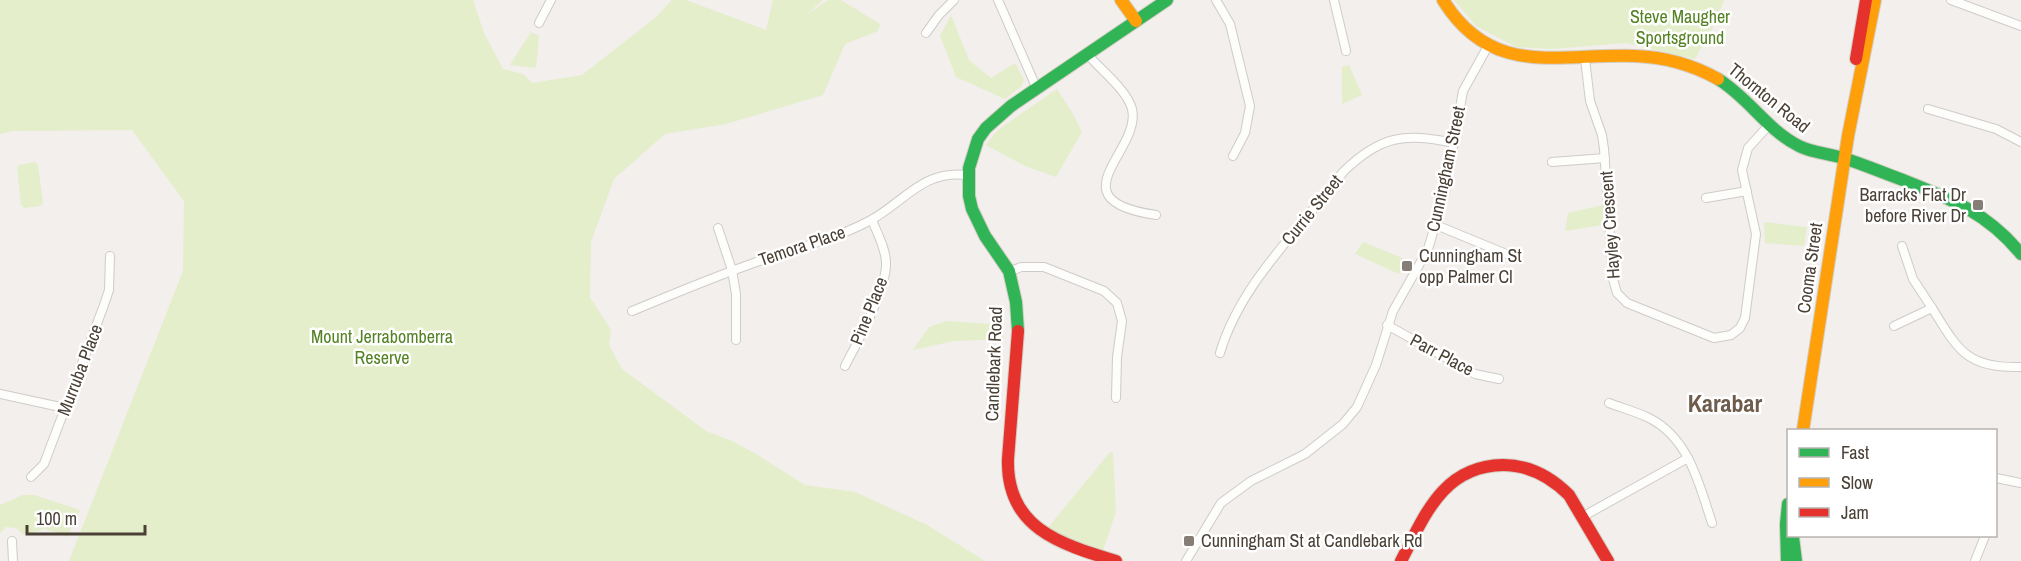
<svg xmlns="http://www.w3.org/2000/svg" width="2021" height="561" font-family="'Archivo Narrow',sans-serif">
<style>
.green{fill:#e4eeca}
.lines{fill:none;stroke-linecap:round;stroke-linejoin:round}
.street-casing{stroke:#cfcbc8;stroke-width:10}
.fast-casing{stroke:#d4cdc3;stroke-width:14}
.slow-casing{stroke:#d4cdc3;stroke-width:14}
.jam-casing{stroke:#d4cdc3;stroke-width:14}
.street{stroke:#fdfdfc;stroke-width:8}
.fast{stroke:#30b455;stroke-width:12}
.slow{stroke:#ff9f0a;stroke-width:12}
.jam{stroke:#e5322d;stroke-width:12}
.poi-dot{fill:#857d76;stroke:#fff;stroke-width:2}
.labels{text-anchor:middle;stroke-width:5;stroke-linejoin:round;paint-order:stroke}
.park-label{font-size:18px;fill:#538223;stroke:#fff}
.street-label{font-size:18px;fill:#4a4036;stroke:#fff}
.poi-label{font-size:18px;fill:#4a4036;stroke:#fff;text-anchor:start}
.district-label{font-size:24px;font-weight:bold;fill:#6e5c4c;stroke:#fff}
</style>
<rect width="100%" height="100%" fill="#f2efec"/>
<g class="green">
<polygon points="0,0 473,0 484,33 503,69 523,74 532,83 582,75 655,18 672,0 686,0 766,30 773,0 823,0 805,16 828,0 841,0 880,24 878,31 845,44 823,95 726,124 665,134 614,179 591,242 590,297 611,330 609,345 622,369 706,431 732,441 756,454 805,485 855,492 927,525 985,561 69,561 183,271 184,201 132,130 13,131 0,134"/>
<polygon points="1454,0 1724,0 1713,27 1695,59 1626,43 1552,49 1516,47 1476,26"/>
<polygon points="951,15 969,60 991,78 1015,63 1024,80 1021,87 1005,99 956,77 940,36"/>
<polygon points="531,32 539,36 536,68 510,65"/>
<polygon points="1349,65 1362,95 1342,104 1342,67"/>
<polygon points="1057,89 1073,114 1082,132 1056,177 1025,166 986,145 995,133 1002,127"/>
<polygon points="35,162 38,165 43,203 40,206 24,208 21,205 17,167 19,165"/>
<polygon points="1603,205 1603,225 1565,231 1568,213"/>
<polygon points="1764,222 1807,227 1804,246 1765,243"/>
<polygon points="1363,242 1407,260 1399,274 1355,254"/>
<polygon points="947,321 1003,325 1004,339 954,341 913,350 929,327"/>
<polygon points="1110,452 1113,453 1116,512 1103,550 1059,536 1047,529"/>
<polygon points="23,495 34,495 80,510 67,537 45,529 24,535 16,528 6,527 0,533 0,505"/>
</g>
<g class="lines">
<defs>
<g id="street">
<polyline points="998,0 1037,89"/>
<polyline points="1216,0 1230,24 1250,106 1245,133 1233,156"/>
<polyline points="1334,0 1346,51"/>
<polyline points="1951,0 2021,26"/>
<polyline points="539,23 551,0"/>
<polyline points="926,33 939,15 954,0"/>
<path d="M1088,55c13,15 39,35 44,54 10,42 -79,91 24,106"/>
<polyline points="1585,59 1590,101 1602,135 1604,149 1613,279 1617,293 1627,303 1714,338 1731,335 1740,328 1745,318 1756,234 1742,170 1748,148 1769,125"/>
<polyline points="1928,109 1996,129 2021,142"/>
<polyline points="1552,162 1605,158"/>
<polyline points="1706,198 1747,191"/>
<polyline points="1436,225 1516,258"/>
<polyline points="718,228 732,270 736,294 736,340"/>
<polyline points="1902,246 1913,279 1932,308"/>
<polyline points="1009,272 1021,267 1044,267 1104,291 1117,303 1122,321 1117,357 1116,398"/>
<path d="M632,311c39,-16 79,-33 119,-47 39,-14 83,-24 120,-44 34,-19 52,-50 95,-45"/>
<polyline points="1387,325 1475,374 1499,379"/>
<path d="M1894,326l38,-18c26,42 35,61 89,59"/>
<path d="M1220,353c21,-71 80,-123 123,-181 38,-37 61,-39 111,-29"/>
<path d="M845,366c12,-23 42,-77 41,-103 0,-14 -9,-30 -14,-43"/>
<polyline points="0,394 65,408"/>
<path d="M1609,403c13,5 28,9 40,15 40,20 50,66 63,105"/>
<polyline points="31,477 44,464 104,305 109,290 110,256"/>
<polyline points="1996,478 2021,483"/>
<polyline points="1582,517 1688,458"/>
<polyline points="12,541 13,561"/>
<polyline points="1186,561 1221,503 1251,481 1305,454 1343,424 1357,407 1376,365 1393,311 1428,249 1445,192 1463,91 1488,46"/>
<polyline points="1975,561 1985,536"/>
</g>
<g id="fast">
<path d="M1718,79c31,19 49,51 81,67 13,7 29,7 44,12 20,6 40,15 60,22 48,19 85,33 118,74"/>
<polyline points="1018,331 1016,302 1009,271 985,236 972,209 969,196 969,168 978,139 986,128 1011,106 1167,0"/>
<polyline points="1793,537 1796,561"/>
<polyline points="1787,561 1786,524 1788,504"/>
</g>
<g id="slow">
<polyline points="1121,0 1136,21"/>
<path d="M1443,0c49,79 116,53 192,56 28,1 58,9 83,23"/>
<polyline points="1803,430 1848,136 1875,0"/>
</g>
<g id="jam">
<polyline points="1856,59 1866,0"/>
<path d="M1018,331l-10,128c-2,69 52,85 108,102"/>
<path d="M1401,561c24,-46 42,-95 102,-96 27,0 48,12 66,30l39,66"/>
</g>
</defs>
<use href="#street" class="street-casing"/>
<use href="#fast" class="fast-casing"/>
<use href="#slow" class="slow-casing"/>
<use href="#jam" class="jam-casing"/>
<use href="#street" class="street"/>
<use href="#fast" class="fast"/>
<use href="#slow" class="slow"/>
<use href="#jam" class="jam"/>
</g>
<g class="poi-dot">
<rect x="1972" y="199" width="12" height="12" rx="3"/>
<rect x="1401" y="260" width="12" height="12" rx="3"/>
<rect x="1183" y="535" width="12" height="12" rx="3"/>
</g>
<g class="labels">
<g class="park-label">
<text x="1680" y="23">Steve Maugher<tspan x="1680" dy="21">Sportsground</tspan></text>
<text x="382" y="343">Mount Jerrabomberra<tspan x="382" dy="21">Reserve</tspan></text>
</g>
<g class="street-label">
<text transform="translate(1769 98) rotate(39)" y="6">Thornton Road</text>
<text transform="translate(1446 169) rotate(-78)" y="6">Cunningham Street</text>
<text transform="translate(1312 210) rotate(-51)" y="6">Currie Street</text>
<text transform="translate(1610 225) rotate(-94)" y="6">Hayley Crescent</text>
<text transform="translate(802 246) rotate(-19)" y="6">Temora Place</text>
<text transform="translate(1810 268) rotate(-82)" y="6">Cooma Street</text>
<text transform="translate(869 311) rotate(-68)" y="6">Pine Place</text>
<text transform="translate(1442 355) rotate(28)" y="6">Parr Place</text>
<text transform="translate(994 364) rotate(-88)" y="6">Candlebark Road</text>
<text transform="translate(80 370) rotate(-69)" y="6">Murruba Place</text>
</g>
<g class="poi-label">
<text x="1966" y="201" text-anchor="end">Barracks Flat Dr<tspan x="1966" dy="21">before River Dr</tspan></text>
<text x="1419" y="262">Cunningham St<tspan x="1419" dy="21">opp Palmer Cl</tspan></text>
<text x="1201" y="547">Cunningham St at Candlebark Rd</text>
</g>
<g class="district-label">
<text x="1725" y="412">Karabar</text>
</g>
</g>
<rect x="1787" y="429" width="210" height="108" fill="#ffffff" stroke="#b7b3af" stroke-width="1.5"/>
<rect x="1799" y="448" width="30" height="9" fill="#30b455" stroke="#b7b3af" stroke-width="1.5"/>
<text x="1841" y="459" font-size="18" fill="#4a4036">Fast</text>
<rect x="1799" y="478" width="30" height="9" fill="#ff9f0a" stroke="#b7b3af" stroke-width="1.5"/>
<text x="1841" y="489" font-size="18" fill="#4a4036">Slow</text>
<rect x="1799" y="508" width="30" height="9" fill="#e5322d" stroke="#b7b3af" stroke-width="1.5"/>
<text x="1841" y="519" font-size="18" fill="#4a4036">Jam</text>
<path d="M27 525v9h118v-9" fill="none" stroke="#4a4036" stroke-width="3"/>
<text x="36" y="525" font-size="18" fill="#4a4036" stroke="#ffffff" stroke-width="4.5" paint-order="stroke">100 m</text>
</svg>
